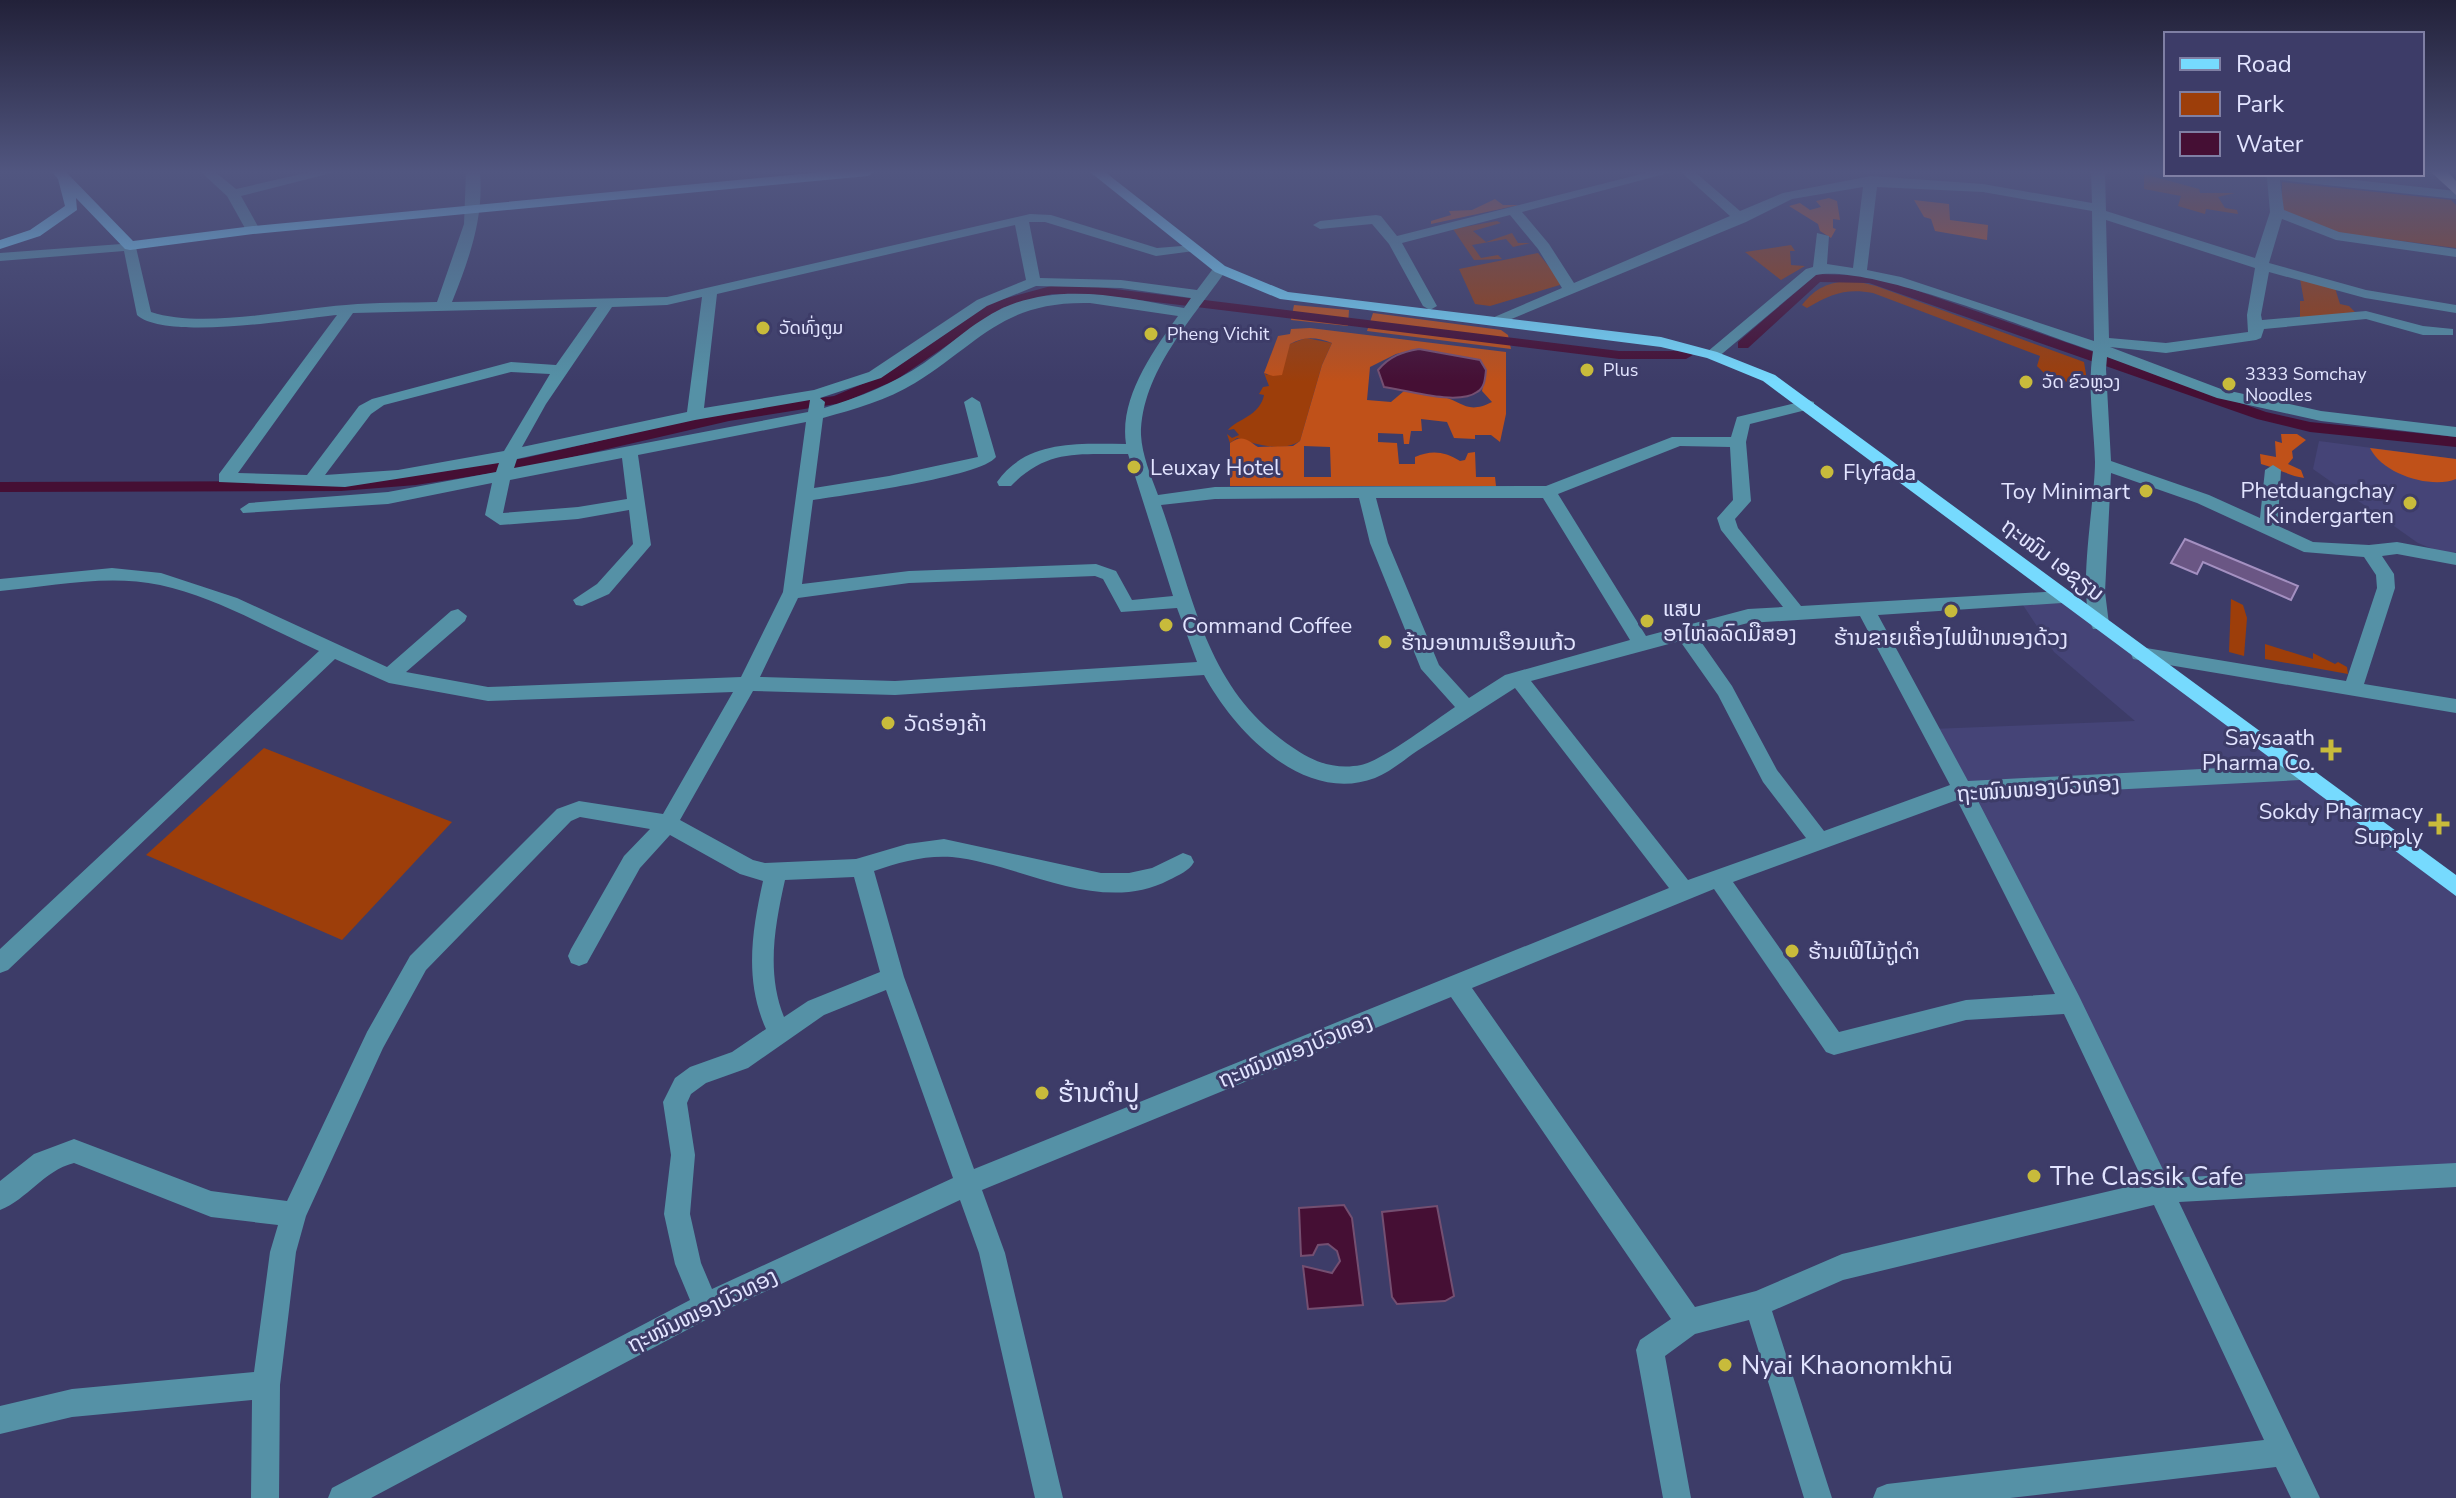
<svg xmlns="http://www.w3.org/2000/svg" width="2456" height="1498" font-family="'Nunito Sans','Noto Sans Lao',sans-serif">
<style>
.built{fill:#454477}
.green{fill:#9d3e0a}
.forest{fill:#c05119;fill-rule:evenodd}
.water{fill:#450f34;stroke:#744f71;stroke-width:2}
.lines{fill:none;stroke-linecap:round;stroke-linejoin:round}
.canal{fill:#450f34;fill-rule:evenodd}
.building{fill:#6a5684;stroke:#a490c1;stroke-width:2}
.minor{fill:#5591a6;fill-rule:evenodd}
.major{fill:#76dafe;fill-rule:evenodd}
.highway{fill:#d0ebf5;fill-rule:evenodd}
.poi-dot{fill:#c8bb3b;stroke:#3d3c68;stroke-width:3}
.labels{text-anchor:middle;stroke-width:6;stroke-linejoin:round;paint-order:stroke}
.far-poi-label{font-size:18px;fill:#e2e4ff;stroke:#3d3c68;text-anchor:start}
.poi-label{font-size:22px;fill:#e2e4ff;stroke:#3d3c68;text-anchor:start}
.street-label{font-size:22px;fill:#e2e4ff;stroke:#3d3c68}
.near-poi-label{font-size:26px;fill:#e2e4ff;stroke:#3d3c68;text-anchor:start}
</style>
<rect width="100%" height="100%" fill="#3d3c68"/>
<g class="built">
<polygon points="2319,441 2456,459 2456,552 2445,554 2418,543 2313,469"/>
<polygon points="2062,597 2456,887 2456,1168 2163,1191 1931,729 2135,721 2054,652 2019,599"/>
</g>
<g class="green">
<polygon points="2144,174 2199,189 2200,193 2235,193 2218,197 2225,208 2237,210 2238,214 2206,209 2205,214 2178,206 2181,196 2144,189"/>
<polygon points="2282,182 2451,200 2456,205 2456,248 2333,232 2282,210"/>
<polygon points="1497,221 1501,223 1473,231 1486,242 1512,233 1518,243 1530,243 1513,247 1506,239 1472,245 1481,258 1498,255 1502,259 1474,260 1453,229"/>
<polygon points="1791,245 1795,251 1790,251 1791,265 1805,266 1781,280 1745,252"/>
<polygon points="1538,253 1563,284 1490,306 1475,304 1459,269"/>
<polygon points="2300,279 2335,288 2340,304 2349,306 2355,312 2300,319 2300,301 2304,301"/>
<path d="M1851,280l25,6 208,76 4,24 -39,-8 -12,-12 3,-10 -167,-63c-27,-5 -42,1 -66,15l-5,-3c14,-18 26,-22 49,-25z"/>
<path d="M1306,338l26,5 -10,22 -22,76c-19,12 -44,3 -63,-3l-7,5 -3,-9 5,4 7,-3 -5,-6 -6,1c9,-11 32,-14 36,-35l-5,-1 4,-7 6,-1 -5,-13 3,2 23,-31z"/>
<polygon points="2231,599 2243,605 2247,618 2244,656 2229,652"/>
<polygon points="2265,644 2313,659 2313,653 2335,664 2338,662 2347,667 2348,674 2265,659"/>
<polygon points="264,748 452,822 342,940 146,855"/>
</g>
<g class="forest">
<polygon points="1829,198 1837,201 1840,220 1833,219 1833,228 1836,229 1831,238 1820,231 1818,224 1789,206 1800,203 1810,210 1821,207 1816,201"/>
<polygon points="1495,199 1503,205 1519,205 1431,224 1431,221 1451,215 1449,211 1472,210"/>
<polygon points="1914,200 1949,204 1950,220 1988,225 1987,240 1935,231 1931,219 1924,217"/>
<polygon points="1294,305 1349,310 1348,326 1291,320"/>
<polygon points="1373,313 1501,330 1508,335 1511,349 1367,331"/>
<path d="M1310,328l196,24v62l-6,28 -9,-7h-16v4l-21,-1 -7,-16 -26,-3 1,12h-11l-2,13h-5l-1,-10 -25,-1v9l19,1 2,21h16v-7c16,-7 29,-6 45,4l5,-1 3,-7 7,-1 1,25h19l1,9h-266v-43c13,-9 17,-3 28,4l35,-1 7,-5 22,-76 10,-22c-15,-6 -28,-7 -42,1l-8,31 -9,1 -9,-3 14,-37 12,-2 1,-5zM1419,349l67,21 -4,21 10,11c-25,13 -30,-1 -49,-5 -12,-3 -27,-4 -39,-6l-13,11 -24,-2 3,-33 26,-13zM1304,446l26,1 1,30h-27z"/>
<path d="M2281,434h16l9,6 -14,11 1,7 -5,6 13,6 3,8c-17,-3 -27,-10 -43,-14l-1,-10 16,3 -1,-16 7,2z"/>
<path d="M2370,448l86,11v20c-24,10 -73,-4 -86,-31z"/>
</g>
<g class="water">
<path d="M1419,349l61,11 6,10c-1,8 -1,18 -9,22 -19,14 -71,-2 -93,-5l-6,-17c12,-14 24,-18 41,-21z"/>
<polygon points="1344,1205 1352,1218 1363,1305 1308,1309 1303,1266 1332,1273 1340,1261 1337,1251 1328,1244 1318,1245 1313,1255 1301,1256 1299,1208"/>
<polygon points="1437,1206 1454,1296 1445,1301 1397,1304 1392,1297 1382,1212"/>
</g>
<g class="lines">
<g class="canal">
<polygon points="1817,274 1875,276 2266,412 2310,422 2456,437 2456,447 2310,432 2257,419 1869,283 1820,282 1748,348 1738,348 1738,342"/>
<polygon points="1051,286 1090,286 1619,351 1686,351 1693,355 1686,359 1619,359 1090,294 1052,294 1002,308 896,380 842,403 729,421 525,468 416,485 341,491 0,492 0,482 341,481 416,475 525,458 729,411 834,396 886,374 992,302"/>
</g>
</g>
<polygon class="building" points="2185,539 2298,586 2291,600 2203,562 2197,574 2171,563"/>
<g class="lines">
<g class="minor">
<polygon points="201,172 215,172 236,189 310,172 335,172 241,196 260,230 253,234 246,230 227,196"/>
<path d="M466,172h14c4,47 -11,87 -28,130l215,-5 363,-83 21,1 106,33 37,-3v6l-38,5 -111,-34h-16l11,56 81,2 76,10 18,-24 12,3c-33,48 -86,103 -86,166 1,20 10,41 17,60l57,-8 331,-1 126,-49h59l6,-20 71,-17 6,2v6l-64,16 -4,18 5,59 -16,18 3,9 63,78 261,-15 9,6 -9,6 -184,12 90,166 332,-17 7,2 3,6 -3,6 -7,2 -324,17 103,199 88,182 289,-15v24l-277,15 141,296h-29l-15,-31 -266,31h-137l4,-10 10,-4 377,-44 -110,-235 -311,75 -71,31 60,187h-28l-55,-178 -54,14 -30,22 26,142h-28l-27,-148 4,-10 31,-21 -220,-322 -469,193 23,63 58,245h-28l-56,-245 -19,-53 -245,115 -344,183h-43l4,-10 358,-188 -15,-36 -11,-50 7,-59 -8,-53 12,-24 15,-11 42,-15 34,-23c-22,-49 -14,-98 -3,-148l-23,-7 -70,-39 -30,33 -53,95 -8,3 -8,-3 -3,-7 3,-7 53,-93 26,-27 -70,-12 -9,4 -145,149 -43,78 -77,168 -10,36 -16,133 -1,113h-28l1,-98 -180,17 -72,17v-28l72,-17 182,-17 16,-120 8,-27 -67,-8 -137,-54c-31,8 -46,36 -74,47v-29l34,-27 40,-15 137,52 76,10 80,-169 43,-76 147,-147 22,-8 84,13 70,-122 -245,9 -99,-18 -54,-24 -327,311 -8,3v-24l319,-298c-51,-23 -104,-54 -159,-66 -52,-11 -108,1 -160,6v-12l112,-11 49,5 76,25 150,69 64,-56 7,-2 9,7 -2,5 -59,51 82,15 253,-10 42,-85 23,-170 -168,33 13,90 -42,49 -27,12 -6,-1 -3,-5 24,-16 36,-40 -4,-34 -51,9 -78,6 -15,-10 7,-32 -104,21 -145,9 -3,-4 9,-6 139,-11 108,-20 3,-9 -154,24 -126,-5v-8l118,-159c-41,4 -171,26 -200,0l-13,-64 -124,10v-8l135,-10 16,69c52,17 139,-3 195,-7 30,-3 61,-2 91,-3l27,-78zM1015,225l11,55 -49,20 -108,72 -55,18 -110,18 13,-114zM1036,286l85,2 70,10 -7,10c-57,-10 -118,-25 -174,-3 -33,13 -58,39 -86,58 -31,21 -64,34 -100,45l1,-6 -5,-4 61,-20 106,-72zM702,297l-15,115 -165,35 24,-43 66,-97 55,-2zM1090,303l88,13c-25,35 -59,82 -52,128 -47,0 -99,-5 -129,38l2,4h12c37,-38 69,-31 117,-32l45,142 -41,4 -16,-29 -20,-7 -187,7 -107,13 11,-84c31,-5 168,-23 183,-43l-16,-55 -8,-5 -8,5 14,55 -89,19 -75,12 9,-70c32,-9 64,-18 92,-35 67,-42 88,-82 175,-80zM597,307l-41,58 -45,-3 -139,37 -13,7 -52,69 -69,-2 115,-160zM511,372l39,2 -46,77 -106,19 -73,5 46,-61 13,-9zM810,400l-2,12 -294,56 3,-9 178,-39zM1680,446l50,1 3,53 -16,18 4,12 62,77 -35,2 -102,27 -88,-142zM622,458l5,41 -49,8 -75,6 7,-33zM1359,498l11,45 51,126 34,38c-21,14 -73,54 -94,58 -26,5 -48,-3 -69,-18 -86,-57 -98,-150 -131,-242l54,-6zM1376,498h167l87,142 -125,35 -36,23 -30,-33 -51,-122zM1095,576l8,3 18,33 56,-4 20,54 -302,19 -135,-4 38,-79 111,-15zM1860,616l90,169 -126,46 -47,-61 -45,-84 -35,-50 51,-13zM1680,641l38,54 45,87 43,56 -118,42 -157,-199zM1204,675c30,56 100,130 171,103 15,-6 29,-18 42,-27 33,-21 65,-42 98,-63l154,200 -695,281 -70,-192 -30,-106c25,-9 52,-16 78,-14 70,7 148,59 217,23 10,-5 20,-9 25,-18l-3,-6 -8,-3 -31,15 -23,5h-28l-157,-34 -37,5 -51,15 -91,4 -12,-3 -73,-40 73,-129 142,4zM1957,800l98,194 -89,6 -127,32 -106,-150zM854,877l26,95 -72,29 -24,16c-18,-45 -9,-92 1,-137zM1714,889l112,163 8,3 132,-35 98,-6 80,169 -302,71 -86,37 -61,16 -223,-319zM886,990l67,188 -241,111 -11,-26 -11,-49 5,-59 -8,-52 4,-9 15,-11 42,-15 76,-53z"/>
<path d="M1649,172h23l-150,40 27,32 25,39 156,-67 -49,-44h14l45,39 43,-18 88,-17 112,8 109,19 -1,-31h14l1,39 149,47 15,-46 -3,-34 -10,-4h43l156,17v8l-176,-19 4,30 55,22 117,17v8l-120,-17 -54,-21 -13,44 97,27 90,15v8l-91,-15 -96,-26 -8,43 1,5 104,-9 57,15 30,3v6h-30l-57,-16 -102,10 -3,9 -5,2 -90,13 -56,-6 111,42 100,22 135,16v10l-135,-16 -104,-23 -110,-41 -1,12 5,92 98,34 51,23 5,-48 8,-5 8,5 -3,48 -4,6 39,18 56,3 28,-3 59,11v12l-59,-11 -15,2 12,18 1,14 -31,96 92,15v14l-323,-54 -2,-5 9,-7 206,34 31,-93 -1,-13 -12,-18 -60,-5 -107,-49 -86,-30 -6,119 4,32 -2,5h-14c-17,-34 2,-126 2,-167 -1,-37 -8,-74 -2,-111 -60,-20 -223,-87 -277,-76l-99,83h-10v-6l99,-83 7,-2 4,-34 12,3 -2,28 26,4 10,-81 -71,12 -46,23 -249,103 -5,-1v-6l70,-30 -24,-39 -28,-34 -108,28 35,63 -7,4 -7,-4 -34,-62 -17,-20 -52,5 -7,-4 7,-4 56,-6 5,1 16,20zM1877,187l106,5 109,19 2,130 -193,-64 -34,-7zM2106,220l149,48 -8,47 1,17 -82,11 -57,-5z"/>
</g>
<g class="major">
<polygon points="52,172 66,172 133,241 253,226 823,172 874,172 868,176 253,234 130,250 125,249 76,198 77,210 40,236 0,249 0,240 30,230 65,206 58,179"/>
<polygon points="1090,172 1105,172 1225,266 1288,292 1661,337 1717,352 1775,375 2456,875 2456,896 1763,381 1707,358 1661,347 1280,299 1215,272"/>
</g>
<polygon class="highway" points="2431,172 2448,172 2456,181 2456,195"/>
</g>
<linearGradient id="sky" x2="0" y2="1"><stop stop-color="#222139"/><stop offset="0.45" stop-color="#515680"/><stop offset="1" stop-color="#515680" stop-opacity="0"/></linearGradient>
<rect width="2456" height="382" fill="url(#sky)"/>
<g class="poi-dot">
<circle cx="763" cy="328" r="8"/>
<circle cx="1151" cy="334" r="8"/>
<circle cx="1587" cy="370" r="8"/>
<circle cx="2026" cy="382" r="8"/>
<circle cx="2229" cy="384" r="8"/>
<circle cx="1134" cy="467" r="8"/>
<circle cx="1827" cy="472" r="8"/>
<circle cx="2146" cy="491" r="8"/>
<circle cx="2410" cy="503" r="8"/>
<circle cx="1951" cy="611" r="8"/>
<circle cx="1647" cy="621" r="8"/>
<circle cx="1166" cy="625" r="8"/>
<circle cx="1385" cy="642" r="8"/>
<circle cx="888" cy="723" r="8"/>
<path d="M2327 738h8v8h8v8h-8v8h-8v-8h-8v-8h8z"/>
<path d="M2435 812h8v8h8v8h-8v8h-8v-8h-8v-8h8z"/>
<circle cx="1792" cy="951" r="8"/>
<circle cx="1042" cy="1093" r="8"/>
<circle cx="2034" cy="1176" r="8"/>
<circle cx="1725" cy="1365" r="8"/>
</g>
<g class="labels">
<g class="far-poi-label">
<text x="779" y="334">ວັດທົ່ງຕູມ</text>
<text x="1167" y="340">Pheng Vichit</text>
<text x="1603" y="376">Plus</text>
<text x="2245" y="380">3333 Somchay<tspan x="2245" dy="21">Noodles</tspan></text>
<text x="2042" y="388">ວັດ ຂົວຫຼວງ</text>
</g>
<g class="poi-label">
<text x="1150" y="475">Leuxay Hotel</text>
<text x="1843" y="480">Flyfada</text>
<text x="2394" y="498" text-anchor="end">Phetduangchay<tspan x="2394" dy="25">Kindergarten</tspan></text>
<text x="2130" y="499" text-anchor="end">Toy Minimart</text>
<text x="1663" y="616">ແສບ<tspan x="1663" dy="25">ອາໄຫ່ລລົດມືສອງ</tspan></text>
<text x="1182" y="633">Command Coffee</text>
<text x="1951" y="645" text-anchor="middle">ຮ້ານຂາຍເຄື່ອງໄຟຟ້າໜອງດ້ວງ</text>
<text x="1401" y="650">ຮ້ານອາຫານເຮືອນແກ້ວ</text>
<text x="904" y="731">ວັດຮ່ອງຄ້າ</text>
<text x="2315" y="745" text-anchor="end">Saysaath<tspan x="2315" dy="25">Pharma Co.</tspan></text>
<text x="2423" y="819" text-anchor="end">Sokdy Pharmacy<tspan x="2423" dy="25">Supply</tspan></text>
<text x="1808" y="959">ຮ້ານເຟີໄມ້ຖູ່ດຳ</text>
</g>
<g class="street-label">
<text transform="translate(2053 559) rotate(37)" y="8">ຖະໜົນ ເອຊຽນ</text>
<text transform="translate(2038 788) rotate(-4)" y="8">ຖະໜົນໜອງບົວທອງ</text>
<text transform="translate(1295 1050) rotate(-22)" y="8">ຖະໜົນໜອງບົວທອງ</text>
<text transform="translate(702 1310) rotate(-26)" y="8">ຖະໜົນໜອງບົວທອງ</text>
</g>
<g class="near-poi-label">
<text x="1058" y="1102">ຮ້ານຕຳປູ</text>
<text x="2050" y="1185">The Classik Cafe</text>
<text x="1741" y="1374">Nyai Khaonomkhū</text>
</g>
</g>
<rect x="2164" y="32" width="260" height="144" fill="#3d3c68" stroke="#7f7fa4" stroke-width="2"/>
<rect x="2180" y="58" width="40" height="12" fill="#76dafe" stroke="#7f7fa4" stroke-width="2"/>
<text x="2236" y="72" font-size="24" fill="#e2e4ff">Road</text>
<rect x="2180" y="92" width="40" height="24" fill="#9d3e0a" stroke="#7f7fa4" stroke-width="2"/>
<text x="2236" y="112" font-size="24" fill="#e2e4ff">Park</text>
<rect x="2180" y="132" width="40" height="24" fill="#450f34" stroke="#7f7fa4" stroke-width="2"/>
<text x="2236" y="152" font-size="24" fill="#e2e4ff">Water</text>
</svg>
